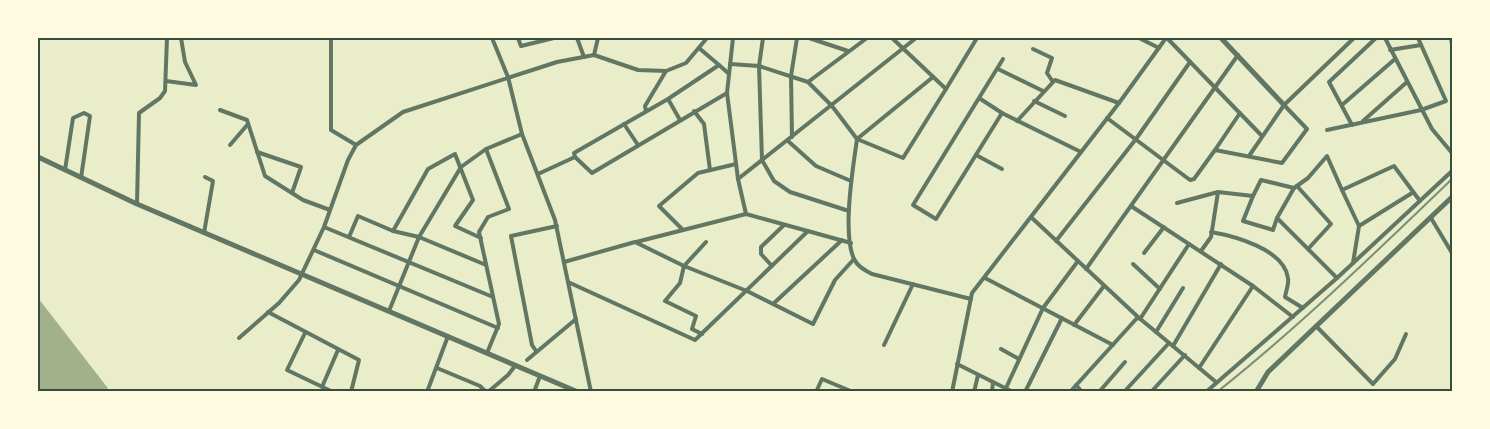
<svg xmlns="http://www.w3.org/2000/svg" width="1490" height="429" font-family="Mulish,sans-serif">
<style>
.water{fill:#a3b18a}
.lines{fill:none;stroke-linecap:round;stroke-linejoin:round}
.minor{stroke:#617663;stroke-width:4}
.tertiary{stroke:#617663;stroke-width:5}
.rail{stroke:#7c8e77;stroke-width:2}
.neatline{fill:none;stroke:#344e41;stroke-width:2}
</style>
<rect width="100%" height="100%" fill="#e9edc9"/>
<polygon class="water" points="38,298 107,387 109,391 38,391"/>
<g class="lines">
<g class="minor">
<polyline points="331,38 331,130 356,145"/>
<polyline points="492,38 508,77 522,134 555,220 591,392"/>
<polyline points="518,38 521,46 554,38"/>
<polyline points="577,38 584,57"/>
<polyline points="733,38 727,93 738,179 746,214"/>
<polyline points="763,38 759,66 762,160 774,181 790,192 849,211"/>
<polyline points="809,38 848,51"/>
<polyline points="1139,38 1159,48"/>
<polyline points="1167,38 1262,136"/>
<polyline points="1385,38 1432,129 1452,153"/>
<polyline points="1451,38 1452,44"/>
<polyline points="699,48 719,65"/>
<polyline points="1033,49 1052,58 1047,73 1053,82"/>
<polyline points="1390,50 1421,45"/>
<polyline points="594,55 598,38"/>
<polyline points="730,64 759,66 808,82 832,106 857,139 903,158 946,89 892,38"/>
<polyline points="998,69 1043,91"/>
<path d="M933,77l-76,62c-4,29 -15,94 -3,120 4,8 11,11 18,15l99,25"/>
<polyline points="166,81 196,85 185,62 181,38"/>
<polyline points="808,82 867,38"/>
<polyline points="946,89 977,38"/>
<polyline points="979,98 1002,113 936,219 913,205 1003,59"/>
<polyline points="668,99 680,120"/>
<polyline points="1034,101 1065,116"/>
<polyline points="1342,105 1395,59"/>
<polyline points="220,110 247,120 265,176 303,200 330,210"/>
<polyline points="646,111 645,106 666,71"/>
<polyline points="694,111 704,124 710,170"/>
<polyline points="1002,113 1081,152"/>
<polyline points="1107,118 1190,180 1194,179 1215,150 1282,163 1307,129 1284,105"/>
<polyline points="1017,121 1055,80 1119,103"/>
<polyline points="1363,121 1407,82"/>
<polyline points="624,124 638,145"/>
<polyline points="1352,125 1329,82 1376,38"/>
<polyline points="1327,130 1421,110 1446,101 1418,38"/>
<polyline points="792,137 791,76 797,38"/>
<polyline points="788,141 816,166 851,181"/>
<polyline points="230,145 248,124"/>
<polyline points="486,149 509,209 488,217 479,232 499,324 487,353"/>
<polyline points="1215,150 1240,113"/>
<polyline points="257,152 301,167 292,193"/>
<polyline points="976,155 1002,169"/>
<polyline points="1249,156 1284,105 1354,38"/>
<polyline points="575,157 592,173 727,93"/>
<polyline points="65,170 73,118 84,113 90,116 81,178"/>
<polyline points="538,174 575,157 574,153 668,99 719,65 728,73"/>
<polyline points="738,179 916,38"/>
<polyline points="1297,186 1331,224 1308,249"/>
<polyline points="1342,190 1359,226 1353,263"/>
<polyline points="1253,196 1243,221 1273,230 1277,218"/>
<polyline points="1177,203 1218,192 1253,196 1261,180 1294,188"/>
<polyline points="137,204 139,113 160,98 165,91 167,38"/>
<polyline points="1131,206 1253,286 1293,317"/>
<polyline points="1032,218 1138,317 1216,382"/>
<polyline points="1431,218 1452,253"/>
<polyline points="1359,226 1412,193"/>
<polyline points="324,227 493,297"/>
<polyline points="683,230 659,206 698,173 736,164"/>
<polyline points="393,231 419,237 486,265"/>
<path d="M1211,232c23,4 73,17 77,46 1,6 -2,13 -3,19l18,11"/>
<polyline points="204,233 213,181 205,177"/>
<polyline points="349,237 358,216 393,231 428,169 455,154 473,200 455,226 481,238"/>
<polyline points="1056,241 1136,139 1190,62"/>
<polyline points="636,242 746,214 851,243"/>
<polyline points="314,250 498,328"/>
<polyline points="1201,251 1211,237 1218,192"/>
<polyline points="1144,253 1164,227"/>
<polyline points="564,262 635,242 684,266 747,291 813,324 835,280 854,259"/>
<polyline points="1133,264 1160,289"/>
<polyline points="772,266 761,254 761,247 784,225"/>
<polyline points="1086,269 1238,55"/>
<polyline points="985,278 1113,345"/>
<polyline points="1337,278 1277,218 1294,188 1308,178 1327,156 1342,190 1394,166 1420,201"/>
<polyline points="568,282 695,340 808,231"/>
<polyline points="773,304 842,240"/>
<polyline points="389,311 419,237 461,167 486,149 522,134"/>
<polyline points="268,312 359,360 351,392"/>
<polyline points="1140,319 1189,244"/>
<polyline points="1074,325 1104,286"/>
<polyline points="1316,326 1373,384 1395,359 1406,334"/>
<polyline points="1156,332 1183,288"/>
<polyline points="305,333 287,370 333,392"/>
<polyline points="702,334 692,329 696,316 665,301 680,283 684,266 706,242"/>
<polyline points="239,338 279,303 299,280 324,227 348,160 356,145 403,112 557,62 594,55 638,70 666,71 686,63 707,38"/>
<polyline points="884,345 913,284"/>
<polyline points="1173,346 1221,264"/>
<polyline points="1001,349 1019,359"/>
<polyline points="536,351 532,345 511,236 557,226"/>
<polyline points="527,360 576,319"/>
<polyline points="957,364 1013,392"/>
<polyline points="437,368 480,386 486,392"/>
<polyline points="1199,368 1253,286"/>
<polyline points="1076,385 1082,392"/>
<polyline points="322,387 338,350"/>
<polyline points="1006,388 1043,308 1078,261"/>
<polyline points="427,392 448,336"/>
<polyline points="488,392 508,375 515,366"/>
<polyline points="534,392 540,376"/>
<polyline points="816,392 822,379 853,392"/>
<polyline points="952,392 972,293 1119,103 1166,38"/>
<polyline points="974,392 978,375"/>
<polyline points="992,392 993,382"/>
<polyline points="1025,392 1062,318"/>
<polyline points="1070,392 1138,317"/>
<polyline points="1099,392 1125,362"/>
<polyline points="1124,392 1169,343"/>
<polyline points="1151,392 1185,355"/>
<polyline points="1206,392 1337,278 1452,171"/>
</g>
<g class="tertiary">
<polyline points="1221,38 1284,105"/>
<polyline points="38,157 137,204 578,392"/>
<polyline points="1256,392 1268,372 1452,197"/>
</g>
<path class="rail" d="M1217,392c83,-66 159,-140 235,-213"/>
</g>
<rect width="1490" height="429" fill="none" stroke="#fefae0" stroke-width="78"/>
<rect x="39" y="39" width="1412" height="351" class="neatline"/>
</svg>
